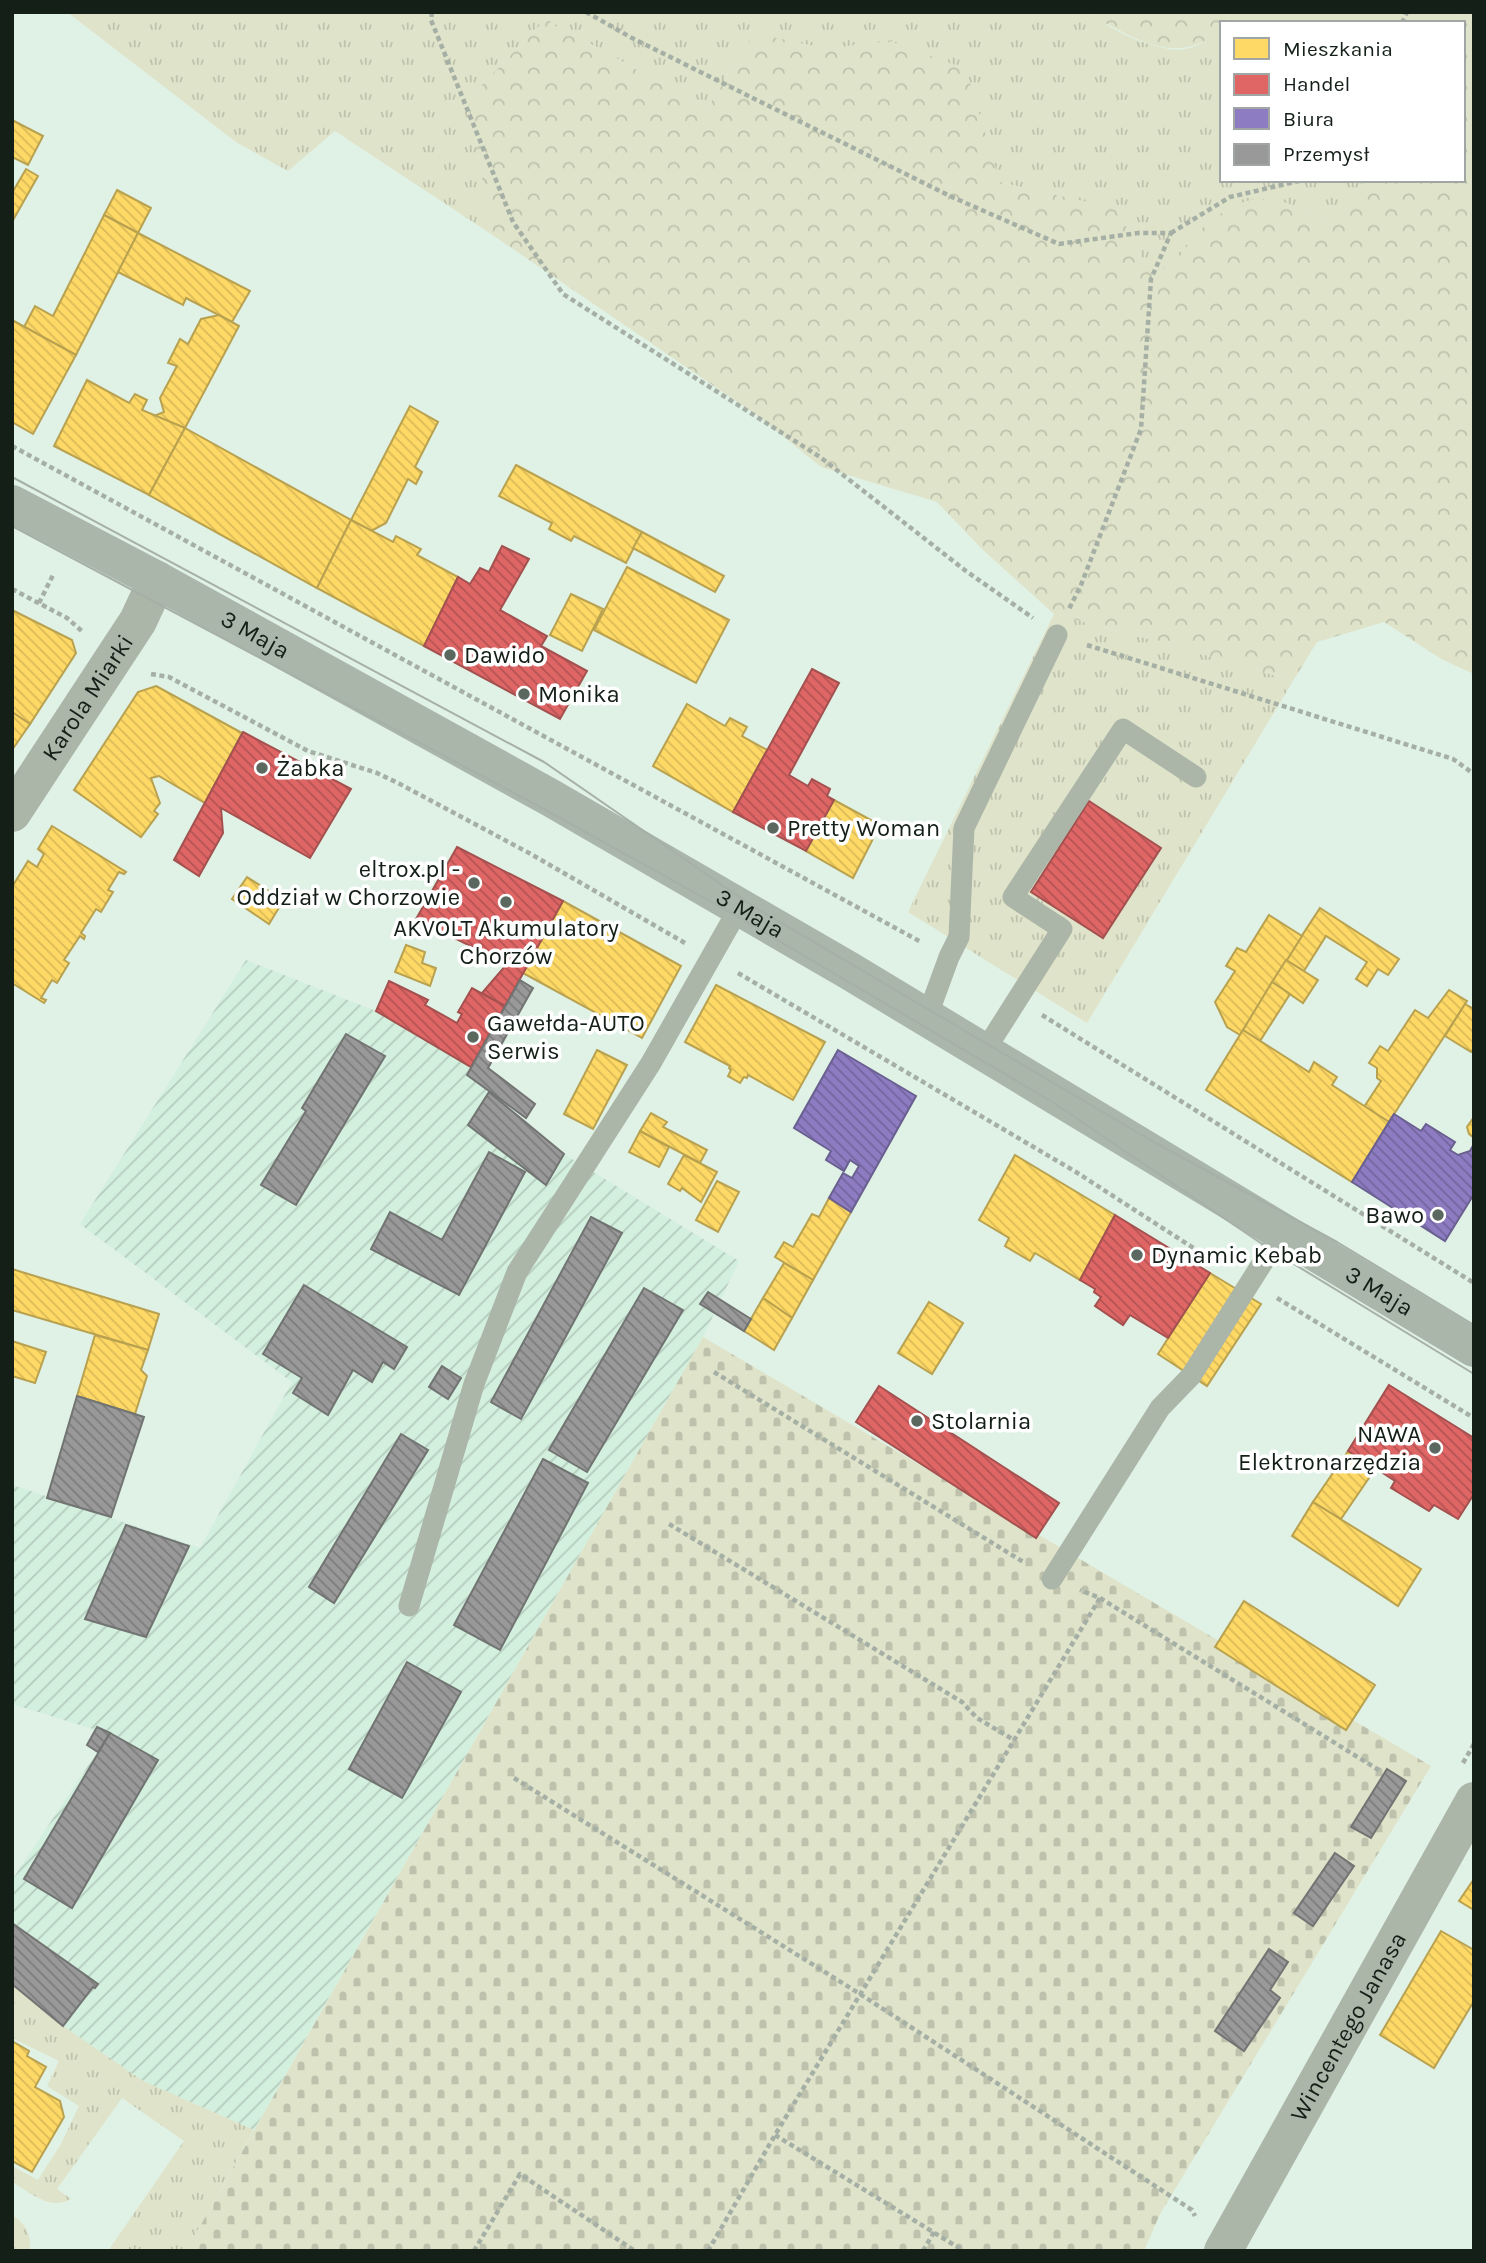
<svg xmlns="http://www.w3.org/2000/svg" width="1486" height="2263" font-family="Karla,sans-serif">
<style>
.industrial{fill:url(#industrial-furrows)}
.grass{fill:url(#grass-tufts)}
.forest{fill:url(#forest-crowns)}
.cemetery{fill:url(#cemetery-stones)}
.homes{fill:url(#homes-back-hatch);stroke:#b8a14f;stroke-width:2}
.shops{fill:url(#shops-back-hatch);stroke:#a3514f;stroke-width:2}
.offices{fill:url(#offices-back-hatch);stroke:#696090;stroke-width:2}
.industry{fill:url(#industry-back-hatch);stroke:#717472;stroke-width:2}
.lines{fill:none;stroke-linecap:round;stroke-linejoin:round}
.path{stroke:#a5afa5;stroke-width:4.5;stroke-dasharray:5 3.5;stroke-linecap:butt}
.service{stroke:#abb5a8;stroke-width:21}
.minor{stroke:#abb5a8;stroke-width:38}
.tertiary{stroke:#abb5a8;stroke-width:38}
.primary{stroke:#aab6a9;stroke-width:38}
.tram{stroke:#a6b0a7;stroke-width:2}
.poi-dot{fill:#5b6860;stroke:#fff;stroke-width:2.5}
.labels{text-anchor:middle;stroke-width:7;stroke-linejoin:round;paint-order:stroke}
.street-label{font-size:24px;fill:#141f18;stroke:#fff}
.poi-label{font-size:24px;fill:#141f18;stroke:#fff;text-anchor:start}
</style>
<defs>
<pattern id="industrial-furrows" width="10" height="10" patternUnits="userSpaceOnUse" patternTransform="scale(1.75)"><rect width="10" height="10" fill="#d3efdd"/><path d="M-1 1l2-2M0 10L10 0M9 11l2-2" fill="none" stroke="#b4ccbd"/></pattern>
<pattern id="grass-tufts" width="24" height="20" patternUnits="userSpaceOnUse" patternTransform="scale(1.75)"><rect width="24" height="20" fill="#dfe3c9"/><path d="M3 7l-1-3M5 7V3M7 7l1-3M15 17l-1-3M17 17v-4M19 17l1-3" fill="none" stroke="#bec2ac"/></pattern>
<pattern id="forest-crowns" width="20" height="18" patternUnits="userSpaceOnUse" patternTransform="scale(1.75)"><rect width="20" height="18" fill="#dfe3c9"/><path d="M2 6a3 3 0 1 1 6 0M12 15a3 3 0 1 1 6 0" fill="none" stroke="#bec2ac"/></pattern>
<pattern id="cemetery-stones" width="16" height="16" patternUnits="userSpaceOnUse" patternTransform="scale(1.75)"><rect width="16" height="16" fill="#dfe3c9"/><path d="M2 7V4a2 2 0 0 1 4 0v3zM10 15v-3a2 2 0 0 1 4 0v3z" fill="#bec2ac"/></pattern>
<pattern id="homes-back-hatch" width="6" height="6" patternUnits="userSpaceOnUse" patternTransform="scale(1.75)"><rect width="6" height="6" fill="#ffd966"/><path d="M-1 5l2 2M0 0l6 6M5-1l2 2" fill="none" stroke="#daba58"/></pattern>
<pattern id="shops-back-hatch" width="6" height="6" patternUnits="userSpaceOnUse" patternTransform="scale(1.75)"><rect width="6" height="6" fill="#e06666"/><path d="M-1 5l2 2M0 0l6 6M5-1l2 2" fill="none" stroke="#b45353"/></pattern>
<pattern id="offices-back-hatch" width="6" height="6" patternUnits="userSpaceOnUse" patternTransform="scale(1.75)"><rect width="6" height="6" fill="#8e7cc3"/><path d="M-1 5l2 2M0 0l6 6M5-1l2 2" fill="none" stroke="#73659d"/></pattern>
<pattern id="industry-back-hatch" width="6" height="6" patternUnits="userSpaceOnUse" patternTransform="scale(1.75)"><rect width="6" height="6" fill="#999"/><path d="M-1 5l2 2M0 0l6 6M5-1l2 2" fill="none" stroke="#7c7c7c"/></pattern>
</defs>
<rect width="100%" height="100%" fill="#e0f1e6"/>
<polygon class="industrial" points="246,960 376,1011 471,1067 468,1075 564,1154 739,1261 703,1337 254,2130 143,2081 63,2026 12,1984 12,1880 109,1734 12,1704 13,1485 200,1548 292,1382 80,1224"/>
<g class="grass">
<path d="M67,12h1027c9,18 70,42 91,37 14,-2 28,-13 37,-24v155h141l-21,34 -16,7 -22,-11 -116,32 -14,26 -15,1 -14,-5 -28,-55 -118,-27 -34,-113 -229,-7 -29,47 -161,-90 -77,79 22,136 -156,-103 -47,40 -52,-29z"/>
<polygon points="1232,12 1465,12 1460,23 1224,23"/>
<polygon points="1054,614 1172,645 1293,681 1087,1023 908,912"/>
<path d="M12,1984l51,42 80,55 111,49 -68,121h-78l76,-110 -62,-43 -65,91 14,10c-21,12 -40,-6 -59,-17v-16l26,14 23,-36 18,-38 -32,-20 12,-25 -47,-23z"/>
<path d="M12,2215c14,9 19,19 18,36l-18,-2z"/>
</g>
<g class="forest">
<path d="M1094,12h138c-7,8 -12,19 -21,25 -38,26 -78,1 -113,-18z"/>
<path d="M1465,12h9v662l-31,-14 -59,-38 -67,20 -24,39 -121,-36 -118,-31 -71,-64 -46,-48 -116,-35 -63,-51 -267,-182 -22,-136 77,-79 161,90 47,-76 74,16 59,-9 79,29 34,113 117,27 28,55 14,5 14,-1c6,-8 10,-20 17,-28 19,-20 46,-42 74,-41 21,0 44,13 62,22l16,-7 21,-34h100v-157h-3z"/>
</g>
<polygon class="cemetery" points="703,1337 1431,1766 1160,2214 1144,2251 186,2251"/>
<g class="homes">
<polygon points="12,120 43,136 28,165 12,157"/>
<polygon points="26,169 38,176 12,222 12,193"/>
<polygon points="117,190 151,208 138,233 104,215"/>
<polygon points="104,215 138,233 76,355 24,327 35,306 53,316"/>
<polygon points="138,233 250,291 232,322 186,298 183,305 118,272"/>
<polygon points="219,315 239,326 185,428 154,416 164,412 160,398 177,366 168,363 180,339 188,344 201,319"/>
<polygon points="12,320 76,355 33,434 12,422"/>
<polygon points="87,380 129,403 135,394 147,400 142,410 185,428 149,495 54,446"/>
<polygon points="410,406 438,422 415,467 422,472 416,484 408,479 386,523 371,531 351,520"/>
<polygon points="185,428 351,520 317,588 149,495"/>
<polygon points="516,465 642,532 626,563 574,536 571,541 549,529 552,523 499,496"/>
<polygon points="351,520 393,542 396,536 421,549 417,555 458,577 424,646 317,588"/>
<polygon points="642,532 724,576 715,592 633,548"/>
<polygon points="627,567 729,620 696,683 594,630"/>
<polygon points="571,594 603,609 582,651 550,635"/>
<polygon points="12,610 72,640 76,653 30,724 12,712"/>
<polygon points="156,686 242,733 205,803 159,776 151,778 160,803 154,811 158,814 141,837 74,790 138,692"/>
<polygon points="687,704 725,726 730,718 747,727 742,736 767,750 733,812 653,766"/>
<polygon points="12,712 30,724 12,750"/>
<polygon points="834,800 880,825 853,878 806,851"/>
<polygon points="52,826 126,872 124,874 119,872 108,890 113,892 101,912 96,909 81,933 85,936 84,939 80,936 64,960 69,963 57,983 52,980 41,998 46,1000 44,1003 12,983 12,887 28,861 37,867 44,854 38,849"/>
<polygon points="247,877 272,893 269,897 280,906 269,924 232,899"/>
<polygon points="563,901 681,966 642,1038 523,973"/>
<polygon points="1320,908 1399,959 1388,975 1378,969 1367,986 1356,979 1367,962 1326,936 1304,971 1286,960"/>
<polygon points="1269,915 1302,936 1240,1035 1227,1027 1215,1002 1235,971 1226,966 1237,948 1246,952"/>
<polygon points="406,945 425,952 422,963 436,968 430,986 395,972"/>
<polygon points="1286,960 1318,980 1303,1003 1272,982"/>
<polygon points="1272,982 1290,994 1260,1041 1243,1030"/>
<polygon points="716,985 825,1042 793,1100 748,1075 747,1078 744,1077 740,1083 728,1076 731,1070 729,1068 730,1066 685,1042"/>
<polygon points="1449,990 1467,1001 1389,1122 1364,1107 1381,1081 1377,1078 1377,1068 1369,1063 1380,1046 1388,1051 1415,1010 1428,1018"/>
<polygon points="1465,1004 1474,1009 1474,1048 1471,1052 1445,1036"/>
<polygon points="1243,1030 1309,1072 1314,1062 1337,1077 1332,1085 1389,1122 1352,1182 1206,1090"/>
<polygon points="597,1050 627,1065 593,1129 564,1114"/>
<polygon points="651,1113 667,1122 663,1127 707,1150 700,1163 640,1131"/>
<polygon points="1474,1117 1474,1138 1469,1134 1467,1127"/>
<polygon points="640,1131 669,1147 659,1167 629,1152"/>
<polygon points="684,1155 717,1172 701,1202 682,1188 680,1191 668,1184"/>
<polygon points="1015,1155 1115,1215 1080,1280 1035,1253 1030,1261 1005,1246 1009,1238 979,1220"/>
<polygon points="717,1181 739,1192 718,1232 696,1220"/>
<polygon points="829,1198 851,1212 813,1280 775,1257 784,1242 793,1247 812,1214 819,1217"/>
<polygon points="784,1263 813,1280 792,1318 763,1298"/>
<polygon points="12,1269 159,1314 148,1350 12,1310"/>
<polygon points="1210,1273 1261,1304 1207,1386 1158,1354"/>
<polygon points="763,1298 792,1318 774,1350 744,1331"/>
<polygon points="929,1302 963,1323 932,1374 898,1353"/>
<polygon points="95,1335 148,1350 141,1370 147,1376 135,1414 77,1396"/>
<polygon points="12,1341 46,1352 35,1383 12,1376"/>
<polygon points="1348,1451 1370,1465 1371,1475 1341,1519 1313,1502"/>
<polygon points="1313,1502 1421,1569 1398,1606 1292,1536"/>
<polygon points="1244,1601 1375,1685 1346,1730 1215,1647"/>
<polygon points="1474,1879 1474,1910 1459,1901"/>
<polygon points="1441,1931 1474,1950 1474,2001 1434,2068 1380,2035"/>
<polygon points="12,2041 29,2051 27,2056 46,2067 35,2087 60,2101 64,2117 32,2172 12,2161"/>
</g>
<g class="shops">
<polygon points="502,546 529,559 500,610 547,636 541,646 587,671 560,719 424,646 458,577 470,584 480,568 489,572"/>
<polygon points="812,669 839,683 789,775 808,786 812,779 830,789 827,796 834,800 806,851 733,812"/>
<polygon points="243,732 351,789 310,858 221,808 223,833 199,876 174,860"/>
<polygon points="1089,801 1161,848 1103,938 1031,892"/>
<polygon points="457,847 563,901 505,1006 482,993 507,964 416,919"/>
<polygon points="389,981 428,1000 425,1005 457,1023 462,1014 458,1012 472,988 505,1006 471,1067 376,1011"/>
<polygon points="1115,1215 1210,1273 1168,1338 1130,1315 1123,1325 1095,1306 1101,1297 1094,1292 1095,1289 1080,1280"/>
<polygon points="1389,1385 1474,1438 1474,1494 1458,1519 1434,1505 1429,1511 1391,1488 1395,1481 1380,1471 1378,1464 1370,1465 1348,1451"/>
<polygon points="879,1386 1059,1503 1036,1538 856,1422"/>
</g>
<g class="offices">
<polygon points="838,1050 916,1096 851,1212 829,1198 843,1173 852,1178 859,1166 850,1160 844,1171 826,1160 831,1151 794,1128"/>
<polygon points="1394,1114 1421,1131 1426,1124 1455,1142 1450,1150 1458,1155 1470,1151 1474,1144 1474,1194 1445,1241 1352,1182"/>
</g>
<g class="industry">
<polygon points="520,980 533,988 488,1068 535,1104 526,1118 467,1075"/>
<polygon points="346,1034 385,1056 296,1205 261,1185 306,1111 302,1108"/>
<polygon points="489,1092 564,1154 546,1185 468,1125"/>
<polygon points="489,1152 525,1172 459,1295 371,1249 390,1212 442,1240"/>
<polygon points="591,1217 622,1233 521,1419 491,1402"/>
<polygon points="304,1285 407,1347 394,1369 383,1362 372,1382 353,1370 328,1415 293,1393 302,1378 263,1354"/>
<polygon points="644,1288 683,1310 587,1472 549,1450"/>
<polygon points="708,1292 751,1319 744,1331 700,1304"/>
<polygon points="442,1366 461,1378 448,1399 429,1387"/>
<polygon points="77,1396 144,1417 111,1517 47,1498"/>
<polygon points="401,1434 428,1450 334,1603 309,1587"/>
<polygon points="543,1459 588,1483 500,1650 454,1625"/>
<polygon points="126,1525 189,1546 146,1637 85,1619"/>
<polygon points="407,1662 461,1692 402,1798 349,1769"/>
<polygon points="97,1727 110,1733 98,1752 87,1745"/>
<polygon points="110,1733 158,1760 72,1908 24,1879"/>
<polygon points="1387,1769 1406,1781 1371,1838 1351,1827"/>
<polygon points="1335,1853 1354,1866 1313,1926 1294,1913"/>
<polygon points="12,1923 98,1984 95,1988 93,1987 63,2026 12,1984"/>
<polygon points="1269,1949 1288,1962 1270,1990 1280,1998 1244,2051 1215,2031"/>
</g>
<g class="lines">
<g class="path">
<polyline points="432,12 431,20 513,222 563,294 820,457 966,571 1033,618"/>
<polyline points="586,12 632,38 952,197 1059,244 1138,233 1171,233 1151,279 1141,429 1081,585 1069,609"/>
<polyline points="1402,23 1407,12"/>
<polyline points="1171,233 1230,197 1303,180"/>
<polyline points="12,446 921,942"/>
<polyline points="12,589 67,618 84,633"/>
<polyline points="39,603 54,573"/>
<polyline points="1087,645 1453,759 1474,774"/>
<polyline points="151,674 169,677 308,751 377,773 398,783 529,853 685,943"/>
<polyline points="738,973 1076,1172 1198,1251 1226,1265"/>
<polyline points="1042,1015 1474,1283"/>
<polyline points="1277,1298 1474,1418"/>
<polyline points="714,1372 1025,1563"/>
<polyline points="669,1524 962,1702 977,1718 1014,1740"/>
<polyline points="1100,1598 1382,1772"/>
<polyline points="1463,1763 1474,1744"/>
<polyline points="514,1778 860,1994 1192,2210 1195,2216"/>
<polyline points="775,2135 964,2251"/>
<polyline points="474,2251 520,2174 635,2251"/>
<polyline points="708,2251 775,2135 1100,1598 1080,1590"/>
<polyline points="923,2251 934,2232"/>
</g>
<g class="service">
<polyline points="927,1017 949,957 959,937 964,828 1057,635"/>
<polyline points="984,1052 1062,929 1013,897 1123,729 1196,777"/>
<polyline points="1052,1579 1160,1408 1191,1376 1282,1232"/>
<polyline points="409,1606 474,1384 517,1272 651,1063 739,908"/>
</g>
<path class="minor" id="s1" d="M1223,2251l251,-450"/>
<path class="tertiary" id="s2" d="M12,813l126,-192 19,-41"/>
<path class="primary" id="s3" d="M12,504l145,76 394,218 297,172 626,378"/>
<g class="tram">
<polyline points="12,477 544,762 751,905 1152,1141 1337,1242 1474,1325"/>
<polyline points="12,526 544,809 735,915 1054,1103 1271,1250 1474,1374"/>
</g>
</g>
<g class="poi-dot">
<circle cx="450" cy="655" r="7"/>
<circle cx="524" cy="694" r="7"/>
<circle cx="262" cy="768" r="7"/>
<circle cx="773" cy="828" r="7"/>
<circle cx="474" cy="883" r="7"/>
<circle cx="506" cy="902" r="7"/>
<circle cx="473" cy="1037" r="7"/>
<circle cx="1438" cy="1215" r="7"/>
<circle cx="1137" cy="1255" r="7"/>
<circle cx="917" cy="1421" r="7"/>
<circle cx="1435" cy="1448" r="7"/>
</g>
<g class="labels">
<g class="street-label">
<text dy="8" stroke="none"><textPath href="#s3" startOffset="276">3 Maja</textPath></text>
<text dy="8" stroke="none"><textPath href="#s2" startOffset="138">Karola Miarki</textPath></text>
<text dy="8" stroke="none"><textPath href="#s3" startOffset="844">3 Maja</textPath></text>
<text dy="8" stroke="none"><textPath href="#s3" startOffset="1578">3 Maja</textPath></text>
<text dy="8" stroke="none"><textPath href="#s1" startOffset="257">Wincentego Janasa</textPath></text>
</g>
<g class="poi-label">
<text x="464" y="663">Dawido</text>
<text x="538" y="702">Monika</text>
<text x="276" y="776">Żabka</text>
<text x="787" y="836">Pretty Woman</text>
<text x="460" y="877" text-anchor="end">eltrox.pl -<tspan x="460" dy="28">Oddział w Chorzowie</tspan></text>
<text x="506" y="936" text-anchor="middle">AKVOLT Akumulatory<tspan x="506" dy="28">Chorzów</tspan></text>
<text x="487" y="1031">Gawełda-AUTO<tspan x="487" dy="28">Serwis</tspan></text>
<text x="1424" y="1223" text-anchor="end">Bawo</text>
<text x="1151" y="1263">Dynamic Kebab</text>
<text x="931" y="1429">Stolarnia</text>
<text x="1421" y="1442" text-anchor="end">NAWA<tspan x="1421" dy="28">Elektronarzędzia</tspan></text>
</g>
</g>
<rect width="1486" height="2263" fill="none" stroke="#141f18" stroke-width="28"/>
<rect x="1220" y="21" width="245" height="161" fill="#ffffff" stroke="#a1a5a3" stroke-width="2"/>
<rect x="1234" y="38" width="35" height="21" fill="#ffd966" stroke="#a1a5a3" stroke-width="2"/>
<text x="1283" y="56" font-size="21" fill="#141f18">Mieszkania</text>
<rect x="1234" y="74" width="35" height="21" fill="#e06666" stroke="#a1a5a3" stroke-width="2"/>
<text x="1283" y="91" font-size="21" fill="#141f18">Handel</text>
<rect x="1234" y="108" width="35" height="21" fill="#8e7cc3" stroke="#a1a5a3" stroke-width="2"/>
<text x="1283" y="126" font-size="21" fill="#141f18">Biura</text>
<rect x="1234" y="144" width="35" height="21" fill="#999999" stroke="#a1a5a3" stroke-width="2"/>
<text x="1283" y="161" font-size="21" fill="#141f18">Przemysł</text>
</svg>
